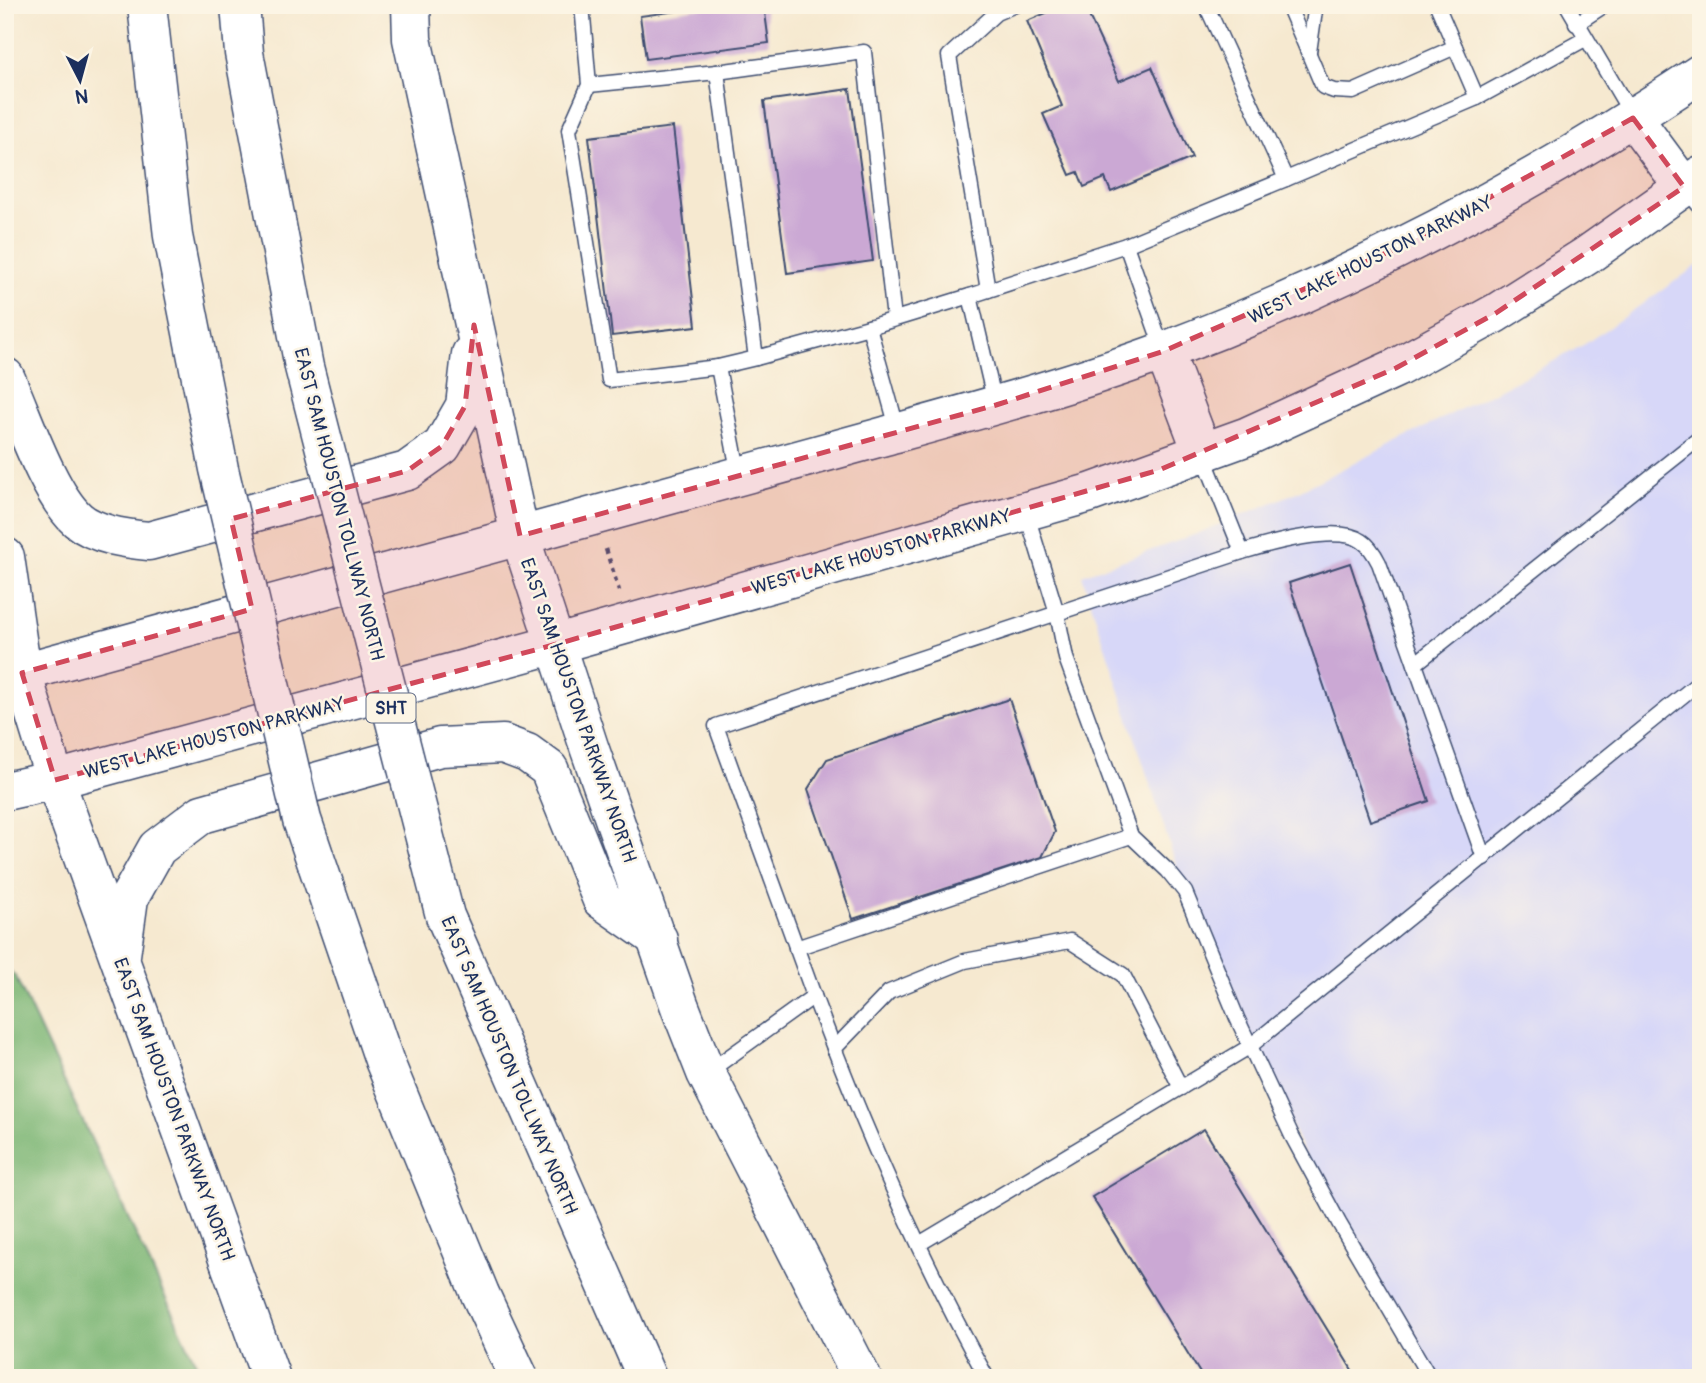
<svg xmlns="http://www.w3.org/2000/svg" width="1706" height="1383" viewBox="0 0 1706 1383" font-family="Pangolin,sans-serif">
	<rect width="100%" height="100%" fill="#fcf5e5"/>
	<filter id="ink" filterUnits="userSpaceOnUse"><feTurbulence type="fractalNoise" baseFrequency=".0143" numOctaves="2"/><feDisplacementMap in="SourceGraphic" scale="14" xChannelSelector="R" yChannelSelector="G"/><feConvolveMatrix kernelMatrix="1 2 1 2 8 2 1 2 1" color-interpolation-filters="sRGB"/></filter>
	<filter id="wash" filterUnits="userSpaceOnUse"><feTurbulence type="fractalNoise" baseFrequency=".00686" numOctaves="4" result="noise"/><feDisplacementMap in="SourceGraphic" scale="28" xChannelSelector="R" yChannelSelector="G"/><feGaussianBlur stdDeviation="1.57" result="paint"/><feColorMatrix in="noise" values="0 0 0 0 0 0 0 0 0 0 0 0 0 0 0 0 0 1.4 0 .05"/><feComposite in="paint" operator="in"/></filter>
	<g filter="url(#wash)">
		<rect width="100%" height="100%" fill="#f6e9d0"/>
		<polygon fill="#d7d7f8" points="1701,263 1701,1378 1430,1378 1323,1194 1185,892 1082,575 1194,535 1295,493 1532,373 1585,344"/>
		<polygon fill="#7cb674" stroke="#4c7269" stroke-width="2" points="5,968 15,976 203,1378 5,1378"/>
		<g id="blocks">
			<g fill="#cba8d4">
				<polygon points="721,5 764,5 769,43 646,59 640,16"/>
				<polygon points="1065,5 1084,5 1119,81 1152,67 1192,158 1111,192 1105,178 1084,187 1078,172 1070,175 1043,114 1062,106 1027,21"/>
				<polygon points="850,89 873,261 787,273 764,101"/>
				<polygon points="673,127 696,326 612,336 589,137"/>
				<polygon points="1350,563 1429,801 1370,821 1289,583"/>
				<polygon points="1009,699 1055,832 1042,857 853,919 808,789 827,759"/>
				<polygon points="1204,1129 1357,1378 1203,1378 1092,1197"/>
			</g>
		</g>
	</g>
	<g filter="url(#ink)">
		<use href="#blocks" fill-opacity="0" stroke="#3c4b6f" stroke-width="2"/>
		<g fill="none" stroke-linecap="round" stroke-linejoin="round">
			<defs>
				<g id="service">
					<polyline points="582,5 589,85 569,130 609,380 718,367 739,475"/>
					<polyline points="1288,5 1323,87 1334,91 1353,92 1455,47"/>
					<polyline points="1437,5 1477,98"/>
					<polyline points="1567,5 1633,117"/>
					<polyline points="1576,24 1605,5"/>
					<polyline points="1309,52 1315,11 1313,5"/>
					<polyline points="717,72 864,52 894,319"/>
					<polyline points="589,85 717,72 756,358 718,367"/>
					<polyline points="1286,179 1477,98 1585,39"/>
					<polyline points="1685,188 1701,208"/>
					<polyline points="1126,245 1286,179 1206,5"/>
					<polyline points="988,290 949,56 996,13 1015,5"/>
					<polyline points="970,296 1126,245 1163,350"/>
					<polyline points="869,327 970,296 995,403"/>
					<polyline points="756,358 869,327 898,431"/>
					<polyline points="1026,512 1057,613 1066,658 1131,836 1168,871 1185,892 1237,1018 1292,1136 1339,1223 1430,1378"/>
					<path d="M1242,552C1268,544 1338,524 1362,541C1370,546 1375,555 1379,563L1484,858"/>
					<polyline points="1415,664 1701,437"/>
					<polyline points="796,948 1131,836"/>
					<path d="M814,996C863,1126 919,1256 987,1378"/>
					<polyline points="834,1049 889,992 965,961 1070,941 1123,975 1181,1088"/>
					<polyline points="708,1072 814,996 716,726 1242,552 1203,455"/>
					<polyline points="919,1244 1249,1047 1701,681"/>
				</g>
				<g id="secondary">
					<polyline points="411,5 412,39 520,536 589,747 680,1007 706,1073 862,1378"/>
					<polyline points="1633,118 1684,187"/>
					<polyline points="1164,351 1203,454"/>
					<path d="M5,377C22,414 48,494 78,520C96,535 127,539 149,541L407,471L442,446L465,406L471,354"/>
					<path d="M520,536C642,503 764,470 885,436C979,410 1075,384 1167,350C1355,279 1534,184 1701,73"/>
					<polyline points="5,557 22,673 55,780 271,1378"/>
					<polyline points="557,644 1090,493 1248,436 1396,368 1496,313 1586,256 1701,175"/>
					<polyline points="121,955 129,898 157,848 202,814 440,747 503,744 527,753 549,769 602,900 658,939"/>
				</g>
				<g id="primary">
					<polyline points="5,677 520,536"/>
					<polyline points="5,791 55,780 557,644"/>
				</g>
			</defs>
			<use href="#service" stroke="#3c4b6f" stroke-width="17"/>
			<use href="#secondary" stroke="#3c4b6f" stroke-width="41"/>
			<use href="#primary" stroke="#3c4b6f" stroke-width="41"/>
			<polyline stroke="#3c4b6f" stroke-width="4.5" stroke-dasharray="5 5" stroke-linecap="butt" points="606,549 619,591"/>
			<use href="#service" stroke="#fff" stroke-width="14"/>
			<use href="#secondary" stroke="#fff" stroke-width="38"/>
			<use href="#primary" stroke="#fff" stroke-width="38"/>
			<defs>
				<g id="motorway-bridge">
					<polyline points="147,5 173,236 219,469 302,820 384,1060 480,1294 519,1378"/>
					<polyline points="240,5 244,53 304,367 445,916 647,1378"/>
				</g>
			</defs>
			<use href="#motorway-bridge" stroke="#3c4b6f" stroke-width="41" stroke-linecap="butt"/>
			<use href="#motorway-bridge" stroke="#fff" stroke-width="38"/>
		</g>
	</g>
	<path fill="#d1495b" fill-opacity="0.2" stroke="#d1495b" stroke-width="5" stroke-dasharray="14 9" stroke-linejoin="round" d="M1633,118L1684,187L1496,313L1396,368L1159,470L557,644L55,780L22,673L252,609L231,519L407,471L442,446L465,406L474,325L520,536L996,405L1164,351L1406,244Z"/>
	<g text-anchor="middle" stroke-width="5" stroke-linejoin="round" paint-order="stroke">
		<rect fill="#fcf5e5" stroke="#5e6a86" stroke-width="2" x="366.5" y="693.5" width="49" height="29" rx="5"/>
		<g font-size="18" font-weight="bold" fill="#1b2f5e">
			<text x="391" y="714">SHT</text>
		</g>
		<g font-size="19" fill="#1b2f5e" stroke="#fcf5e5">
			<text transform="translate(1370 259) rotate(-26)" y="7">WEST LAKE HOUSTON PARKWAY</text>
			<text transform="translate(340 504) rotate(76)" y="7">EAST SAM HOUSTON TOLLWAY NORTH</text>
			<text transform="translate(881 551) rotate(-16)" y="7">WEST LAKE HOUSTON PARKWAY</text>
			<text transform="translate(579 710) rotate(71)" y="7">EAST SAM HOUSTON PARKWAY NORTH</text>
			<text transform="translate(214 737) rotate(-15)" y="7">WEST LAKE HOUSTON PARKWAY</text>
			<text transform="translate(510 1065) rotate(67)" y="7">EAST SAM HOUSTON TOLLWAY NORTH</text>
			<text transform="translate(175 1109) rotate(70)" y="7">EAST SAM HOUSTON PARKWAY NORTH</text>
		</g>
	</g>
	<rect width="1706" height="1383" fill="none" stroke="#fcf5e5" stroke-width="28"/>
	<g transform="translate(80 80) rotate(174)" stroke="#fcf5e5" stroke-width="5" paint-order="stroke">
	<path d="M0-5L12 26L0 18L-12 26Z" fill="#1b2f5e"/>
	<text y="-10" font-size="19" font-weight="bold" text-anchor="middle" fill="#1b2f5e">N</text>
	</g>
</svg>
